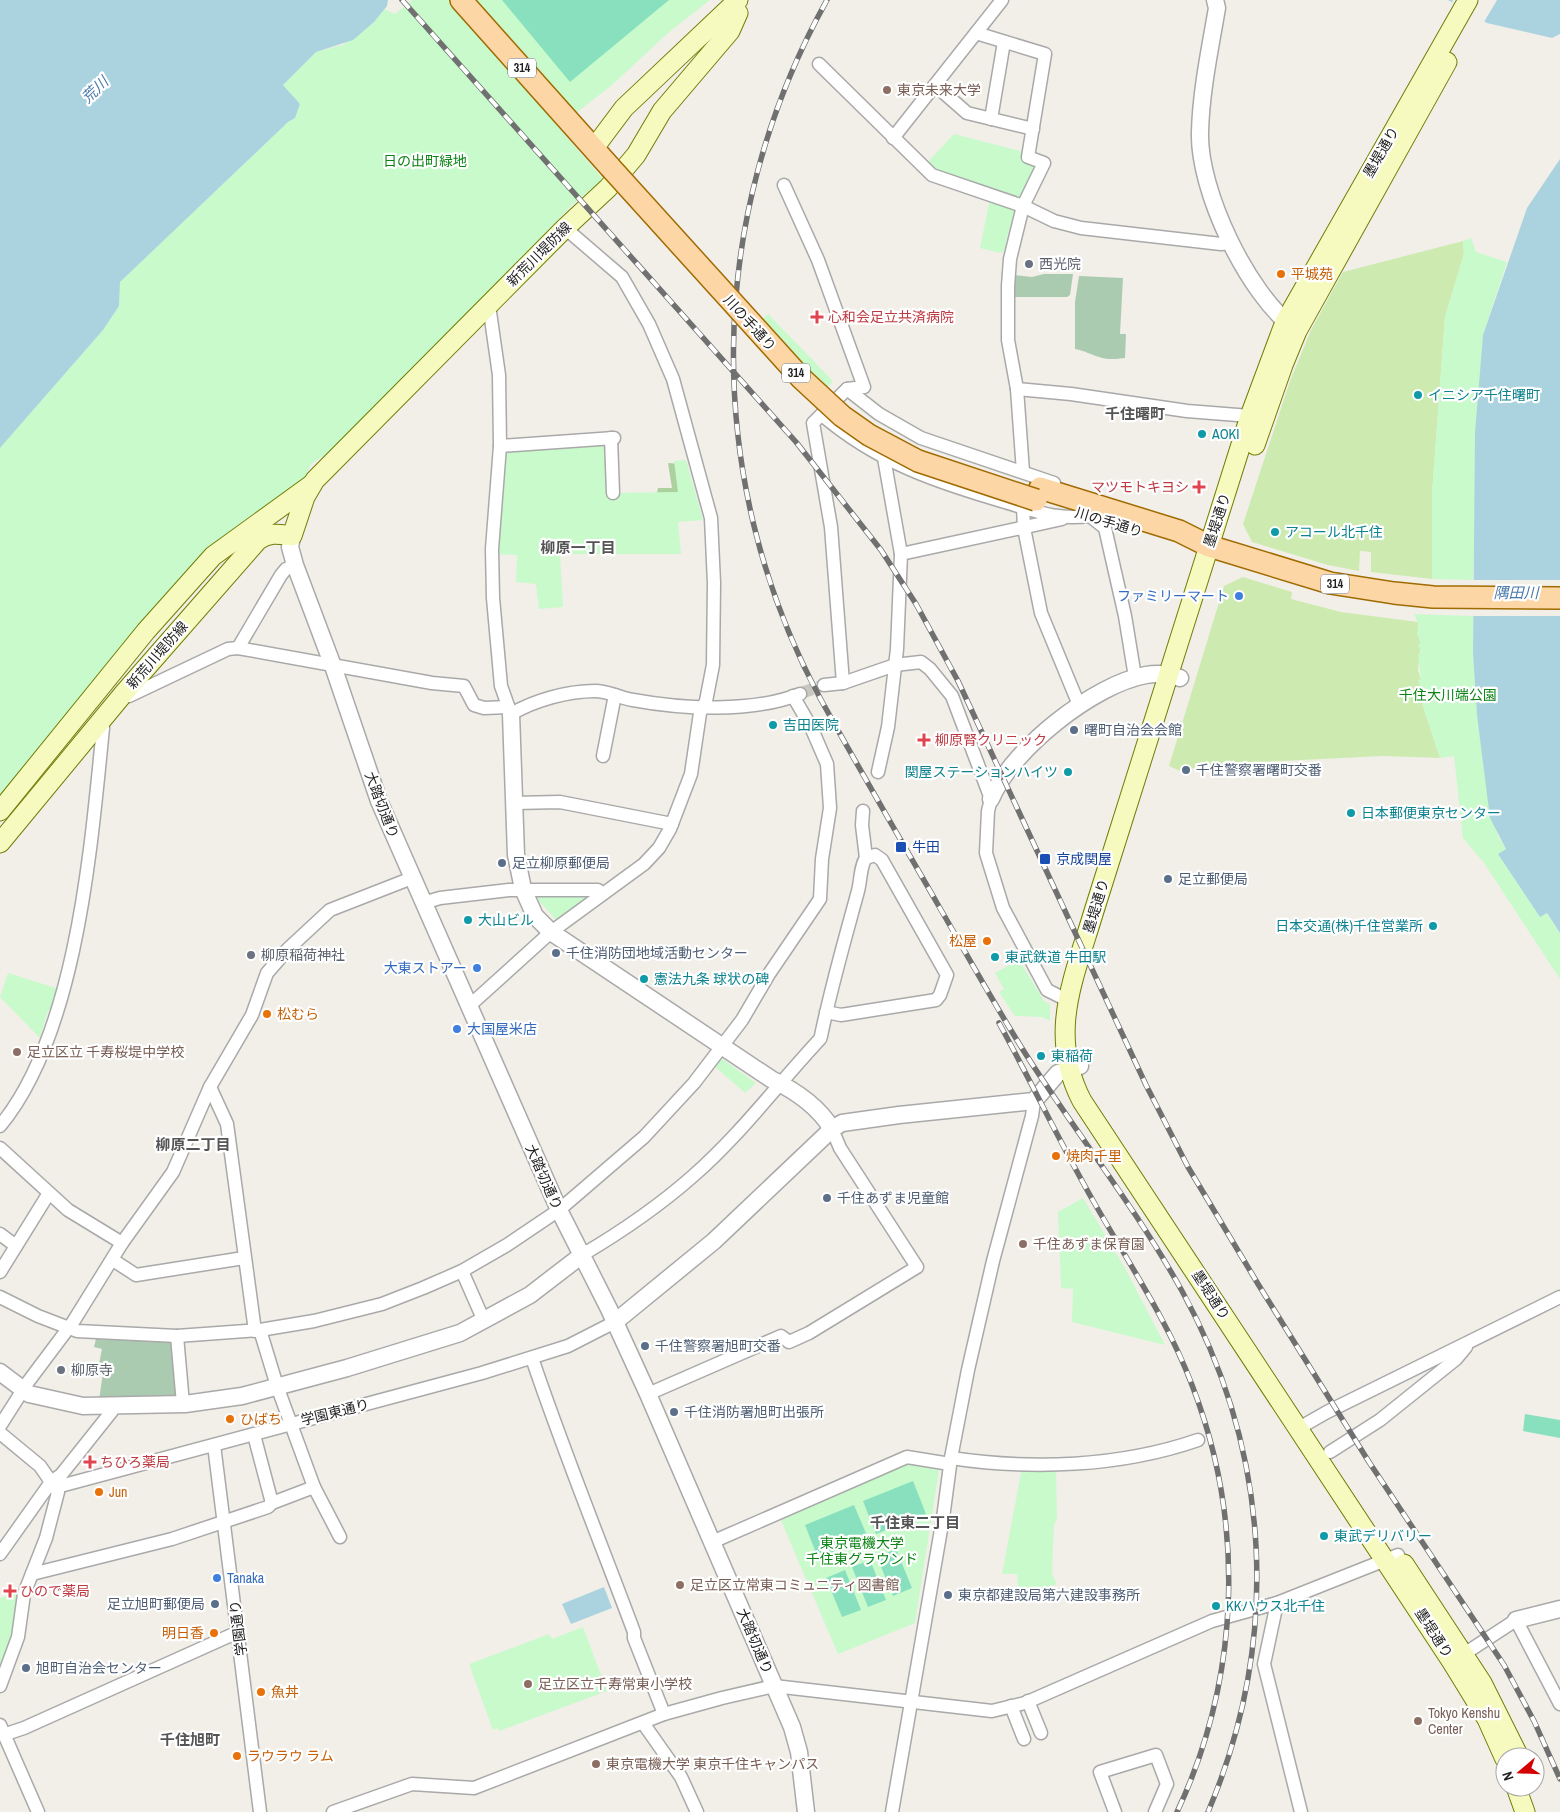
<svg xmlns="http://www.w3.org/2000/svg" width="1560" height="1812" viewBox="0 0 1560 1812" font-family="'Archivo Narrow','Noto Sans JP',sans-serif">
	<rect width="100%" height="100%" fill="#f2efe9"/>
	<g fill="#cdebb0">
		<polygon points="1463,241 1464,254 1445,317 1432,494 1432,579 1371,572 1371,552 1360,551 1359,571 1328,565 1252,542 1243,524 1290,381 1311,330 1343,272"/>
		<polygon points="1243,577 1292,592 1291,599 1341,612 1418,622 1419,632 1417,633 1421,643 1418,670 1421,679 1420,697 1440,758 1384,756 1240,763 1210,765 1180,771 1169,766 1224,586"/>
	</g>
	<polygon fill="#add19e" points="668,463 682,464 689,492 657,493 658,488 672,488"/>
	<g fill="#aacbaf">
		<polygon points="1044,274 1073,274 1070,295 1067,297 1011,297 1013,275 1032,277"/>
		<path d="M1079,276L1123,278L1120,334H1126L1125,358C1117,359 1107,360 1099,357C1090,354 1085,351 1075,349V302Z"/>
		<polygon points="96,1339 174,1342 179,1399 99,1400 104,1366 99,1364 102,1349 94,1347"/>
	</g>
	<g fill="#c8facc">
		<polygon points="412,0 710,0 668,33 612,85 558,127 603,179 573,204 339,446 311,464 301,485 234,532 213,543 0,801 0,448 103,330 119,306 120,282 288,122 295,118 300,104 283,85 316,52 343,45 374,22 384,9 395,14"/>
		<polygon points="954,134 1024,152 1037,167 1020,198 929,169 926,164"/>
		<polygon points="990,198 1016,209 1007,237 1006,248 1001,253 980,248"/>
		<polygon points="1471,238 1476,252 1507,262 1483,335 1473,580 1432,579 1432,494 1445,317 1464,254 1463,241"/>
		<polygon points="768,314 833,381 816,401 752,329"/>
		<polygon points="609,444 611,493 678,492 674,461 686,460 703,520 678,522 681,554 560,554 563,607 539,609 536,584 516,582 517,555 497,554 507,447"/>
		<polygon points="1414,614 1473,616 1473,654 1477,715 1498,836 1506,849 1499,854 1540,917 1546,913 1560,933 1560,979 1484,863 1463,838 1454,756 1440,758 1420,697 1419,690 1421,689 1418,680 1421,679 1418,655 1421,653 1418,644 1421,643 1417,633 1419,625"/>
		<polygon points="536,893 592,896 558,922 538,900"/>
		<polygon points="1019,960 1044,1001 1050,1004 1050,1021 1042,1017 1015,1016 999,992 1004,989 995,973"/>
		<polygon points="8,973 59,989 51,1010 48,1010 40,1038 0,997"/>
		<polygon points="721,1058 756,1083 745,1093 714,1066"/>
		<polygon points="1083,1198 1126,1270 1165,1345 1072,1322 1073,1289 1061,1288 1058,1212"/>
		<polygon points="907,1464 939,1470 915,1623 838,1654 780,1518"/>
		<polygon points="1056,1466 1057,1520 1054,1524 1052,1574 1057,1584 1019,1598 1017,1574 1002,1574 1022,1468"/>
		<polygon points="19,1592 11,1641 0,1668 0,1598"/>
		<polygon points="583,1627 607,1691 499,1731 498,1728 493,1730 469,1664 549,1634 552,1639"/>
	</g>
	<g fill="#88e0be">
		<polygon points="502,0 669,0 570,82"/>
		<polygon points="1525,1414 1560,1420 1560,1438 1523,1431"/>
		<polygon points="913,1481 926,1514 876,1534 863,1501"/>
		<polygon points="854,1505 868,1538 818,1558 805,1525"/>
		<polygon points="896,1549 912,1588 893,1596 877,1557"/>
		<polygon points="870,1560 886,1600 868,1607 852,1567"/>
		<polygon points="845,1570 861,1610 842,1617 826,1578"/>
	</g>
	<g fill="#aad3df">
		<polygon points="0,0 388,0 387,6 374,22 353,40 316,52 283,85 300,104 295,118 288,122 120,282 119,306 103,330 0,448"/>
		<polygon points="1448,0 1560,0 1560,34 1552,38 1487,23"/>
		<polygon points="1560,159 1560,933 1547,913 1540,917 1498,854 1506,849 1490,818 1477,715 1473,654 1475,433 1483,335 1527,208"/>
		<polygon points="604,1587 612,1608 571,1624 562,1604"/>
	</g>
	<g fill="#f2efe9">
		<polygon points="1453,0 1497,0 1484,22 1452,2"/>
		<rect x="1470" y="580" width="90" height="36"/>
	</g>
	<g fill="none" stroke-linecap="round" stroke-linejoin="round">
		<polyline stroke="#c8c6c1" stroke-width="12" stroke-dasharray="12 6" stroke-linecap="butt" points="801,693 824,685"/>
		<defs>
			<g id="minor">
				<polyline points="976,33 1045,54 1028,157 1044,163 1023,206 1010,259 1008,286 1008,340 1017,389 1023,472"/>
				<polyline points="819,64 932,175 1023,206 1054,221 1081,228 1221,244 1231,243"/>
				<polyline points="935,85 967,113 1033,129"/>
				<polyline points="991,119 1004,42"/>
				<polyline points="893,138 1002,0"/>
				<polyline points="784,185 818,260 864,387 847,389 813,423 831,527 843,683"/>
				<path d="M485,308L490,312L499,375L500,446L492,549L493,598L501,686L511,714C535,700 568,691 595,691C608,691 620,698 633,700C682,709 752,713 800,694"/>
				<polyline points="847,389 879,414 921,438 1054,483"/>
				<polyline points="1017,389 1071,394 1187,411 1250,416"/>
				<path d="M822,415C877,462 936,482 1005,502C1039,512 1055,520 1090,516L1105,528L1125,616L1135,677"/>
				<polyline points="611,438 613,493"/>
				<polyline points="500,446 614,438"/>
				<polyline points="884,458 901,554"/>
				<polyline points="1023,507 1024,528 1041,613 1079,705"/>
				<polyline points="238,648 281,575 286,569 295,565"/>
				<polyline points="824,685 843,683 895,665 921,662 930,669 952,696 991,799 988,811 986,853 1003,908 1047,990 1067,1000"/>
				<polyline points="124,693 129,696 228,649 238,648 432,683 464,686 474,705 484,708 508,707"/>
				<polyline points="603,756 615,695"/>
				<polyline points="878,772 888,727 897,649 901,554 1062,519"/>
				<polyline points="514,803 560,802 672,824"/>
				<polyline points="863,811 862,825 866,858"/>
				<polyline points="423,903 440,898 509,890 598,890 602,894"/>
				<polyline points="468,1007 551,932 644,864 659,848 670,829 691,774 700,713 706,701 713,665 714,583 711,518 673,379 649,324 622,277 565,228"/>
				<polyline points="210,1087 227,1124 255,1331"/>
				<path d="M0,1126C77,1033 91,847 103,728L98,725"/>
				<polyline points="0,1148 68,1210 122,1243"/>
				<polyline points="0,1234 16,1246"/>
				<path d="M582,1255C621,1232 659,1206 693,1176C740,1135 778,1084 820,1039L821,1036C831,987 845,939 858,891C861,880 860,866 866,858L875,855L882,860L947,975L940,995L936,1000L841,1015L826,1012"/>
				<polyline points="113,1260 136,1275 244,1258"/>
				<polyline points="462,1271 484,1321"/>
				<polyline points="0,1272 49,1193"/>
				<polyline points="0,1297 38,1316 77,1331 177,1336 260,1330 314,1321 382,1304 423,1288 462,1271 507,1245 559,1210 644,1137 694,1083 742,1020 769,974 820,899 822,859 830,808 827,764 811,727 793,696"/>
				<polyline points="260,1330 277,1386 314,1487"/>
				<polyline points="177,1336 183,1404"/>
				<path d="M532,1358C563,1450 600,1541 634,1632V1638L664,1714"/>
				<polyline points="648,1394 781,1336 789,1342 809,1333 917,1267 840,1148 832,1129"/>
				<polyline points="0,1426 28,1382 73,1322 122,1243 173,1172 210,1087 252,1015 267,973 288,949 330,910 412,878"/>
				<polyline points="1299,1428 1327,1412 1560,1297"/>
				<polyline points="0,1433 40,1466 58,1492 46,1538 24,1594 18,1637 0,1686"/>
				<polyline points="254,1435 272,1503"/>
				<polyline points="214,1445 260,1812"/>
				<polyline points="1330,1452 1380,1420 1456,1359 1466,1347"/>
				<path d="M951,1458C1031,1470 1120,1467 1198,1440"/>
				<polyline points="51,1482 64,1485 482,1373 568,1346 615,1322"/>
				<polyline points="712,1542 907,1457 950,1464"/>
				<polyline points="0,1554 51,1482 61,1475 112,1411 112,1406"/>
				<polyline points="32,1574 172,1539 268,1507 272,1503 314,1487 340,1537"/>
				<polyline points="1277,1603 1264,1664 1301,1812"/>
				<polyline points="1458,1658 1516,1620 1560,1704"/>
				<polyline points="1028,1701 1041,1733"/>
				<polyline points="1011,1706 1024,1739"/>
				<polyline points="643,1723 681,1777 697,1812"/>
				<polyline points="0,1725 38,1812"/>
				<polyline points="3,1735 24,1728 238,1632"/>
				<polyline points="333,1812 412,1784 474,1788 664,1714 722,1698 774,1686 992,1711 1025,1703 1212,1621 1277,1603 1398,1555"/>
				<polyline points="892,1812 943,1518 951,1458 968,1370 993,1261 1032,1116 1034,1101"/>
				<polyline points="1115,1812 1100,1772 1156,1755 1167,1784 1155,1812"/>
			</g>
			<g id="tertiary">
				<path d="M1215,0L1217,8C1210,49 1201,91 1200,132C1198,190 1248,295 1295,329"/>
				<polyline points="292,536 290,547 295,565 333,666 379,801 559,1210 609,1309 648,1394 792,1727 799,1752 806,1812"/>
				<path d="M511,714L516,855L523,889L535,916L551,932L771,1079C794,1090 818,1106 832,1129"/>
				<path d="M991,799C1011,750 1094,684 1146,675C1158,673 1169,674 1180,678"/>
				<polyline points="615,1322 714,1241 832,1129 842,1123 899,1115 1034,1101 1058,1073 1080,1066"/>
				<polyline points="0,1372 29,1394 83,1406 185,1404 242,1396 347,1368 460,1333 530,1295 582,1255"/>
				<polyline points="1516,1620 1560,1609"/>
			</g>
			<g id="secondary">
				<path d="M1468,0L1285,322L1250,416L1094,911C1074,978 1047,1034 1082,1101L1452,1662L1487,1719L1505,1759"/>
				<polyline points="594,148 624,108 738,0"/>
				<polyline points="1255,445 1283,365 1297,331 1447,62"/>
				<polyline points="0,811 146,631 213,556 311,485"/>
				<path d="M0,843L124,693L258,540C270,532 278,534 292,536L305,497L315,480L565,228L608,188L636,155L662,111L730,31L738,13L732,6"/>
				<polyline points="1404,1564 1482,1683 1519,1757"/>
				<polyline points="1516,1787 1525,1812"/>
			</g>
			<g id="primary">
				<polyline points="461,0 610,167"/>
				<polyline points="1040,488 1179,531 1209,546 1330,583 1394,593 1433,597 1560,598"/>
			</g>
		</defs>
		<use href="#minor" stroke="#a9a9a9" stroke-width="15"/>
		<use href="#tertiary" stroke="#a9a9a9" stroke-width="19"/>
		<use href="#secondary" stroke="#707d05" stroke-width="21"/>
		<use href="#primary" stroke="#a06b00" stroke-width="24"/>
		<use href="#minor" stroke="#fff" stroke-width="12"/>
		<use href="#tertiary" stroke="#fff" stroke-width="16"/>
		<use href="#secondary" stroke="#f7fabf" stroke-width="19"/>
		<use href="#primary" stroke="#fcd6a4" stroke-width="21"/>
		<defs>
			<g id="rail">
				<polyline points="402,0 796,442 881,550 916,604 958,681 1146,1085 1188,1167 1258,1284 1369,1462 1504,1665 1534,1721 1560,1779"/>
				<path d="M827,0C705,219 702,477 820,698C858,767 898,835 937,903C966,953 994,1004 1025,1053C1076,1133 1136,1208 1182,1291C1272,1455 1281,1640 1208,1812"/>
				<path d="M999,1023C1032,1083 1061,1145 1095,1204C1129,1264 1168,1321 1192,1385C1246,1524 1240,1678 1177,1812"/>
			</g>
		</defs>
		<use href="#rail" stroke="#707070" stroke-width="5.5"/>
		<use href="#rail" stroke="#fff" stroke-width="4" stroke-dasharray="11" stroke-linecap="butt"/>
		<defs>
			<polyline id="primary-bridge" points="610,167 801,378 842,416 869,435 918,461 1036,500"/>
		</defs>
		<use href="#primary-bridge" stroke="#a06b00" stroke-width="24" stroke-linecap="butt"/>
		<use href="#primary-bridge" stroke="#fcd6a4" stroke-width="21"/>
	</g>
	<g fill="#8d6e63" stroke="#fff" stroke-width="2">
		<circle cx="887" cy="90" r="5"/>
		<circle cx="17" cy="1052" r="5"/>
		<circle cx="1023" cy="1244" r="5"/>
		<circle cx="680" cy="1585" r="5"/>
		<circle cx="528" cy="1684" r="5"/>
		<circle cx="1418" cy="1721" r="5"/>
		<circle cx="596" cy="1764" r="5"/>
	</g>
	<g fill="#6b7280" stroke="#fff" stroke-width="2">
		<circle cx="1029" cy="264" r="5"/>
		<circle cx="251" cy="955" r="5"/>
		<circle cx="61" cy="1370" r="5"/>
	</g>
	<g fill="#e8710a" stroke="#fff" stroke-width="2">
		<circle cx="1281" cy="274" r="5"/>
		<circle cx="987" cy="941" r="5"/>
		<circle cx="267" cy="1014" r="5"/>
		<circle cx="1056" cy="1156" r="5"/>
		<circle cx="230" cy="1419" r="5"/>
		<circle cx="99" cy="1492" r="5"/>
		<circle cx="214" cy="1633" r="5"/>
		<circle cx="261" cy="1692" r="5"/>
		<circle cx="237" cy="1756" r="5"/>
	</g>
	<g fill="#e0444e" stroke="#fff" stroke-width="2">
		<path d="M814.5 309.5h5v5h5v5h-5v5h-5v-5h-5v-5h5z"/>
		<path d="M1196.5 479.5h5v5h5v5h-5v5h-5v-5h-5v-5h5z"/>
		<path d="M921.5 732.5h5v5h5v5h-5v5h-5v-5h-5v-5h5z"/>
		<path d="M87.5 1454.5h5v5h5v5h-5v5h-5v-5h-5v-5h5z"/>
		<path d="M7.5 1583.5h5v5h5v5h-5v5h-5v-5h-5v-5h5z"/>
	</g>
	<g fill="#0f9aa8" stroke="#fff" stroke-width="2">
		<circle cx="1418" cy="395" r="5"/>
		<circle cx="1202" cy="434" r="5"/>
		<circle cx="1275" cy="532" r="5"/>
		<circle cx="773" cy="725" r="5"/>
		<circle cx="1068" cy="772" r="5"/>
		<circle cx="1351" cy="813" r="5"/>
		<circle cx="468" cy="920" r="5"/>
		<circle cx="1433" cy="926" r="5"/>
		<circle cx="995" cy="957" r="5"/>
		<circle cx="644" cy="979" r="5"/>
		<circle cx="1041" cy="1056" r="5"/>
		<circle cx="1324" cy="1536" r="5"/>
		<circle cx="1216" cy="1606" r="5"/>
	</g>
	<g fill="#3f7fe0" stroke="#fff" stroke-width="2">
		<circle cx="1239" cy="596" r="5"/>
		<circle cx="477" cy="968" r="5"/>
		<circle cx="457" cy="1029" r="5"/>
		<circle cx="217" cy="1578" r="5"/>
	</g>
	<g fill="#5c6f8a" stroke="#fff" stroke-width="2">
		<circle cx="1074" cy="730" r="5"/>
		<circle cx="1186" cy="770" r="5"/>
		<circle cx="502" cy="863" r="5"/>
		<circle cx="1168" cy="879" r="5"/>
		<circle cx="556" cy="953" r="5"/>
		<circle cx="827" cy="1198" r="5"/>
		<circle cx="645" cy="1346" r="5"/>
		<circle cx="674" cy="1412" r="5"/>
		<circle cx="948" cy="1595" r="5"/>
		<circle cx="215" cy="1604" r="5"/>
		<circle cx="26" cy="1668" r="5"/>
	</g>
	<g fill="#1a4fb4" stroke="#fff" stroke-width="2">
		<rect x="895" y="841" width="12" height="12" rx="2.5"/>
		<rect x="1039" y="853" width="12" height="12" rx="2.5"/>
	</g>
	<g text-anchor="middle" stroke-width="4.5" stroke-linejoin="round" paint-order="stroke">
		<g fill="#fff" stroke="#646464" stroke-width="1">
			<rect x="508" y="58.5" width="28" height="19" rx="4"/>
			<rect x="782" y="363.5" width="28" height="19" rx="4"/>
			<rect x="1321" y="574.5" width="28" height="19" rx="4"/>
		</g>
		<g font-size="12" font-weight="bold" fill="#222">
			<text x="522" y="72">314</text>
			<text x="796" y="377">314</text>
			<text x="1335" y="588">314</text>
		</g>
		<g font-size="14" fill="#785e54" stroke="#fff" text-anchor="start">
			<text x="897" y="95">東京未来大学</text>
			<text x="27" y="1057">足立区立 千寿桜堤中学校</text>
			<text x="1033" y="1249">千住あずま保育園</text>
			<text x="690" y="1590">足立区立常東コミュニティ図書館</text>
			<text x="538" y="1689">足立区立千寿常東小学校</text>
			<text x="1428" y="1718">Tokyo Kenshu<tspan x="1428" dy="16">Center</tspan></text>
			<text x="606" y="1769">東京電機大学 東京千住キャンパス</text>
		</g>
		<g font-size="14" fill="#222" stroke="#fff">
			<text transform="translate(1381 152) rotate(-60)" y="5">墨堤通り</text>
			<text transform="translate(539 254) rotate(-45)" y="5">新荒川堤防線</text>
			<text transform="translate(750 323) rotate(48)" y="5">川の手通り</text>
			<text transform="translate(1217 520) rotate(-72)" y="5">墨堤通り</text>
			<text transform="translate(1109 522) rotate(17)" y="5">川の手通り</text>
			<text transform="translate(157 655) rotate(-49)" y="5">新荒川堤防線</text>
			<text transform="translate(382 805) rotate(69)" y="5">大踏切通り</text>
			<text transform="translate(1096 906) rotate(-73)" y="5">墨堤通り</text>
			<text transform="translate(544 1177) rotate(66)" y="5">大踏切通り</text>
			<text transform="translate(1211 1295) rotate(57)" y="5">墨堤通り</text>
			<text transform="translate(335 1412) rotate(-14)" y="5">学園東通り</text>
			<text transform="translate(238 1628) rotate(-97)" y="5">学園通り</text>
			<text transform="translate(1434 1633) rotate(57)" y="5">墨堤通り</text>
			<text transform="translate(755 1641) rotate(67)" y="5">大踏切通り</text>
		</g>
		<g font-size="14" fill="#0c8416" stroke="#fff">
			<text x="425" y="166">日の出町緑地</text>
			<text x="1448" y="700">千住大川端公園</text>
			<text x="862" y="1548">東京電機大学<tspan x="862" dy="16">千住東グラウンド</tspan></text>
		</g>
		<g font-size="14" fill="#5b616d" stroke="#fff" text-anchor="start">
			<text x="1039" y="269">西光院</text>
			<text x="261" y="960">柳原稲荷神社</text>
			<text x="71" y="1375">柳原寺</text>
		</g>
		<g font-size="14" fill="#c56008" stroke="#fff" text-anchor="start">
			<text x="1291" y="279">平城苑</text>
			<text x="977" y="946" text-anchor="end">松屋</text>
			<text x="277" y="1019">松むら</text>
			<text x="1066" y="1161">焼肉千里</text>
			<text x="240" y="1424">ひばち</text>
			<text x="109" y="1497">Jun</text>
			<text x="204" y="1638" text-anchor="end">明日香</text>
			<text x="271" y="1697">魚丼</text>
			<text x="247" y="1761">ラウラウ ラム</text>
		</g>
		<g font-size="14" fill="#be3a42" stroke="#fff" text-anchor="start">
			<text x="828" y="322">心和会足立共済病院</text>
			<text x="1189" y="492" text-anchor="end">マツモトキヨシ</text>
			<text x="935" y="745">柳原腎クリニック</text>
			<text x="100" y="1467">ちひろ薬局</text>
			<text x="20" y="1596">ひので薬局</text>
		</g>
		<g font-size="14" fill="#0d838f" stroke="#fff" text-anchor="start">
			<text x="1428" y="400">イニシア千住曙町</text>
			<text x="1212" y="439">AOKI</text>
			<text x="1285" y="537">アコール北千住</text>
			<text x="783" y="730">吉田医院</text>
			<text x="1058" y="777" text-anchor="end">関屋ステーションハイツ</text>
			<text x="1361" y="818">日本郵便東京センター</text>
			<text x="478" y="925">大山ビル</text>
			<text x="1423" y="931" text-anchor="end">日本交通(株)千住営業所</text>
			<text x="1005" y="962">東武鉄道 牛田駅</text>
			<text x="654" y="984">憲法九条 球状の碑</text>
			<text x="1051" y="1061">東稲荷</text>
			<text x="1334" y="1541">東武デリバリー</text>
			<text x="1226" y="1611">KKハウス北千住</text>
		</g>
		<g font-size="14" fill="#366cbe" stroke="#fff" text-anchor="end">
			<text x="1229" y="601">ファミリーマート</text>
			<text x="467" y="973">大東ストアー</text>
			<text x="467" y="1034" text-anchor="start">大国屋米店</text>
			<text x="227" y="1583" text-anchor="start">Tanaka</text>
		</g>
		<g font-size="14" fill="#4e5e75" stroke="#fff" text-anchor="start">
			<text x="1084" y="735">曙町自治会会館</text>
			<text x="1196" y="775">千住警察署曙町交番</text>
			<text x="512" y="868">足立柳原郵便局</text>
			<text x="1178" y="884">足立郵便局</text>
			<text x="566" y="958">千住消防団地域活動センター</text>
			<text x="837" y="1203">千住あずま児童館</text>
			<text x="655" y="1351">千住警察署旭町交番</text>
			<text x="684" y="1417">千住消防署旭町出張所</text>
			<text x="958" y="1600">東京都建設局第六建設事務所</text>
			<text x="205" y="1609" text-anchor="end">足立旭町郵便局</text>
			<text x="36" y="1673">旭町自治会センター</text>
		</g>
		<g font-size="14" fill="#164399" stroke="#fff" text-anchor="start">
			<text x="912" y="852">牛田</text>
			<text x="1056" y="864">京成関屋</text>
		</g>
		<g font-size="15" font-style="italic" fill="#4a7aab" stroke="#fff">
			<text transform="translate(95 90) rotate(-44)" y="5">荒川</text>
			<text x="1516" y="598">隅田川</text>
		</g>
		<g font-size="15" font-weight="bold" fill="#555" stroke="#fff">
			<text x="1135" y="419">千住曙町</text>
			<text x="578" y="553">柳原一丁目</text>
			<text x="193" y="1150">柳原二丁目</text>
			<text x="915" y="1528">千住東二丁目</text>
			<text x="190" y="1745">千住旭町</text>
		</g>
	</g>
	<g transform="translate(1520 1772) rotate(251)"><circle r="24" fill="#ffffff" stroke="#a7a7a7"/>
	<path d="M0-4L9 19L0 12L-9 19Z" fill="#d40000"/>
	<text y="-8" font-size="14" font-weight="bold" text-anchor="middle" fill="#222222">N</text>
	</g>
</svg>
